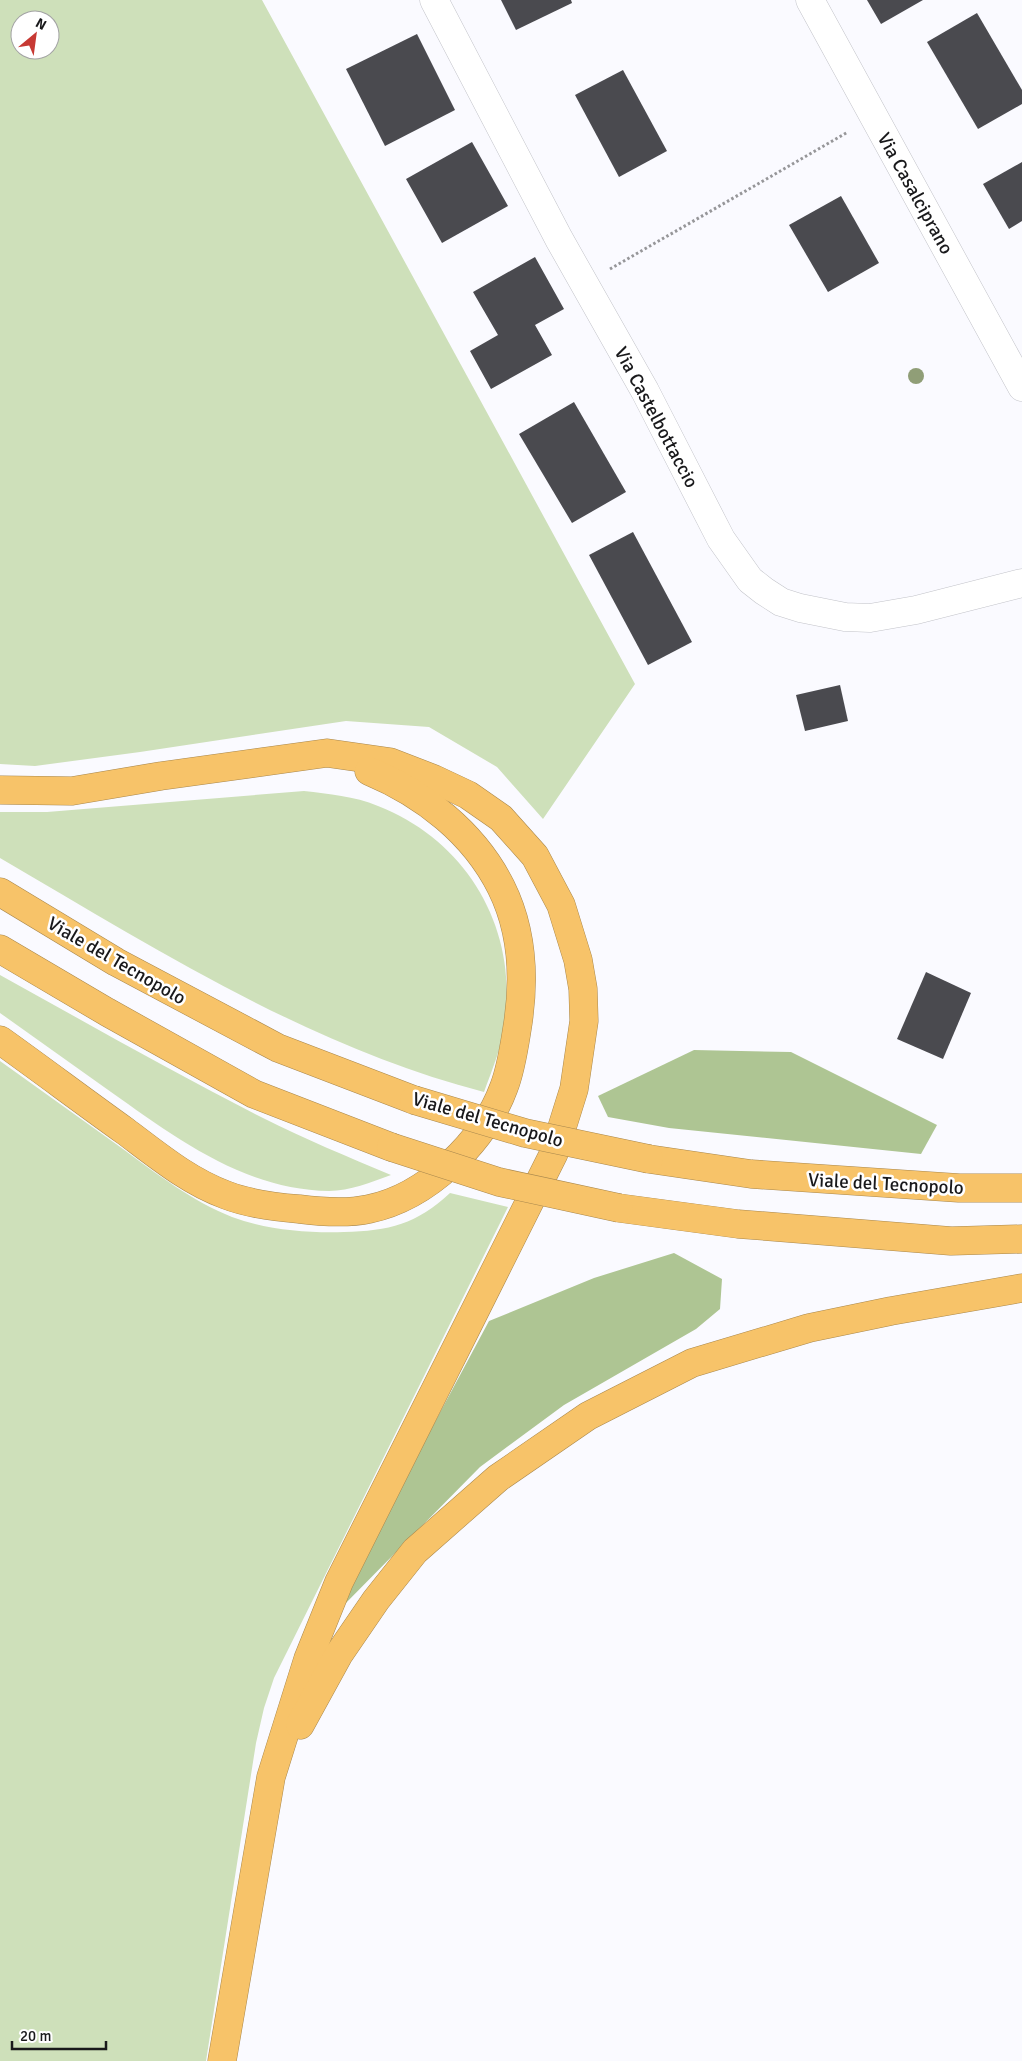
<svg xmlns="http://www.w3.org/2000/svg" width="1022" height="2061" viewBox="0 0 1022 2061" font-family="Signika,sans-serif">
	<rect width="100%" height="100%" fill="#fafaff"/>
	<g fill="#cee0ba" fill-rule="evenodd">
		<path d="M0,0H262L635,684L543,819L497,767L429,727L346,721L140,752L35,766L0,764ZM20,20H50V50H20Z"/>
		<path d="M304,791C329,794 354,796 378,806C468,841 520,931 504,1027C501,1049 492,1070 484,1092C310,1047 154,948 0,858V812H47Z"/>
		<path d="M0,975C87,1023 174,1073 263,1118C305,1139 348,1157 391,1175C371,1182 350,1191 329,1191C245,1190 176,1138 111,1092C74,1066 37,1039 0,1013Z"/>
		<path d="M0,1061C41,1090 82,1120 123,1149C157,1174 192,1201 232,1217C268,1230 306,1233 344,1232C389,1231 417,1224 450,1193L508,1207L274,1678L264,1708L256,1743L206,2061H0Z"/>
	</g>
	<g fill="#aec593">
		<polygon points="694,1050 791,1052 937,1125 921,1154 669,1128 608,1117 598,1096"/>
		<polygon points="674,1253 722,1279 720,1309 696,1329 564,1405 480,1467 340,1609 376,1532 489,1321 594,1278"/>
	</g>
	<g fill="#4a4a4f">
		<polygon points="501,0 571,0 572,3 516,30"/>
		<polygon points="867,0 923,0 881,24"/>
		<polygon points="977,13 1022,90 1022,104 978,129 927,42"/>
		<polygon points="417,34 455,110 385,146 346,69"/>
		<polygon points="623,70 667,151 619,177 575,95"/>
		<polygon points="472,142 508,206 442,243 406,179"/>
		<polygon points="1022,162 1022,221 1009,229 983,184"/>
		<polygon points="841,196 879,263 828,292 789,225"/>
		<polygon points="535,257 564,309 535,325 552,355 491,389 470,351 498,335 473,292"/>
		<polygon points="574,402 626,492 572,523 519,434"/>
		<polygon points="633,532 692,642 648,665 589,555"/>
		<polygon points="840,685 848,721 805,731 796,695"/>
		<polygon points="926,972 971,993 943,1059 897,1039"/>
	</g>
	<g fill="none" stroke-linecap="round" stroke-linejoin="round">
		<defs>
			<g id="minor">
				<polyline points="434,0 559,239 645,391 721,539 750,580 764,591 781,602 800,608 845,617 870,618 916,610 1022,583"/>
				<polyline points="810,0 1022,387"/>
			</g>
			<g id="highway">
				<polyline points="0,790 72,791 161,776 327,753 390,762 434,779 468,795 501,818 535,856 561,905 578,960 583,989 584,1021 574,1089 554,1153 339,1582 308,1659 271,1777 222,2061"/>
				<polyline points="0,892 116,962 278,1048 414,1100"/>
				<polyline points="0,949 107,1012 254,1094 391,1147"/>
				<path d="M0,1040C42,1070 83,1101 125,1131C157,1155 188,1181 226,1195C249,1204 274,1207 299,1209C322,1212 346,1214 369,1209C427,1197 484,1142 504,1087C511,1069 514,1048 517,1029C525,981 523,931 501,887C474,833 424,794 369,771"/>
				<polyline points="649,1159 751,1174 959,1188 1022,1188"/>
				<polyline points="619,1208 738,1224 951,1241 1022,1239"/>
				<polyline points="300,1725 339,1654 376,1600 415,1551 498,1478 588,1416 692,1363 809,1328 891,1311 1022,1288"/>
			</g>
		</defs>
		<use href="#minor" stroke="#c2c3c9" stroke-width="29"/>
		<use href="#highway" stroke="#a9884e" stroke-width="29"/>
		<polyline stroke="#969699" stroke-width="3" stroke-dasharray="2.5 2.5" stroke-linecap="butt" points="610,269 848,132"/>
		<use href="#minor" stroke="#fff" stroke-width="28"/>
		<use href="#highway" stroke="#f7c369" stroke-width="28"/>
		<defs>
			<g id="highway-bridge">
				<polyline points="414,1100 525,1133 649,1159"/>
				<polyline points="391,1147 499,1182 619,1208"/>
			</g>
		</defs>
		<use href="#highway-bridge" stroke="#a9884e" stroke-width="29" stroke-linecap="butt"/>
		<use href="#highway-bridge" stroke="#f7c369" stroke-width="28"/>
	</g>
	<circle fill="#909e77" cx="916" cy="376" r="8"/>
	<g text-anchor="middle" stroke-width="5" stroke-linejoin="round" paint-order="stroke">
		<g font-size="19" fill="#19191b" stroke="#fff">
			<text transform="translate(916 193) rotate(61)" y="7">Via Casalciprano</text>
			<text transform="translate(657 417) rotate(62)" y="7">Via Castelbottaccio</text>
			<text transform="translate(117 960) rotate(30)" y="7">Viale del Tecnopolo</text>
			<text transform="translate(488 1119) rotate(16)" y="7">Viale del Tecnopolo</text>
			<text transform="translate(886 1183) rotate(3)" y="7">Viale del Tecnopolo</text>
		</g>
	</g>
	<g transform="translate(35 35) rotate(29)"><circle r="24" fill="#ffffff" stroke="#a3a3a4"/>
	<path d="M0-4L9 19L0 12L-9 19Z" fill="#c73933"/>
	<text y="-8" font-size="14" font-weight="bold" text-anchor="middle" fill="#19191b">N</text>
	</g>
	<path d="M12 2041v8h94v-8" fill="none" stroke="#19191b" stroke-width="2.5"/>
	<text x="20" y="2041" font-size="15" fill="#19191b" stroke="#ffffff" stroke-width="4" paint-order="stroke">20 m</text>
</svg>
